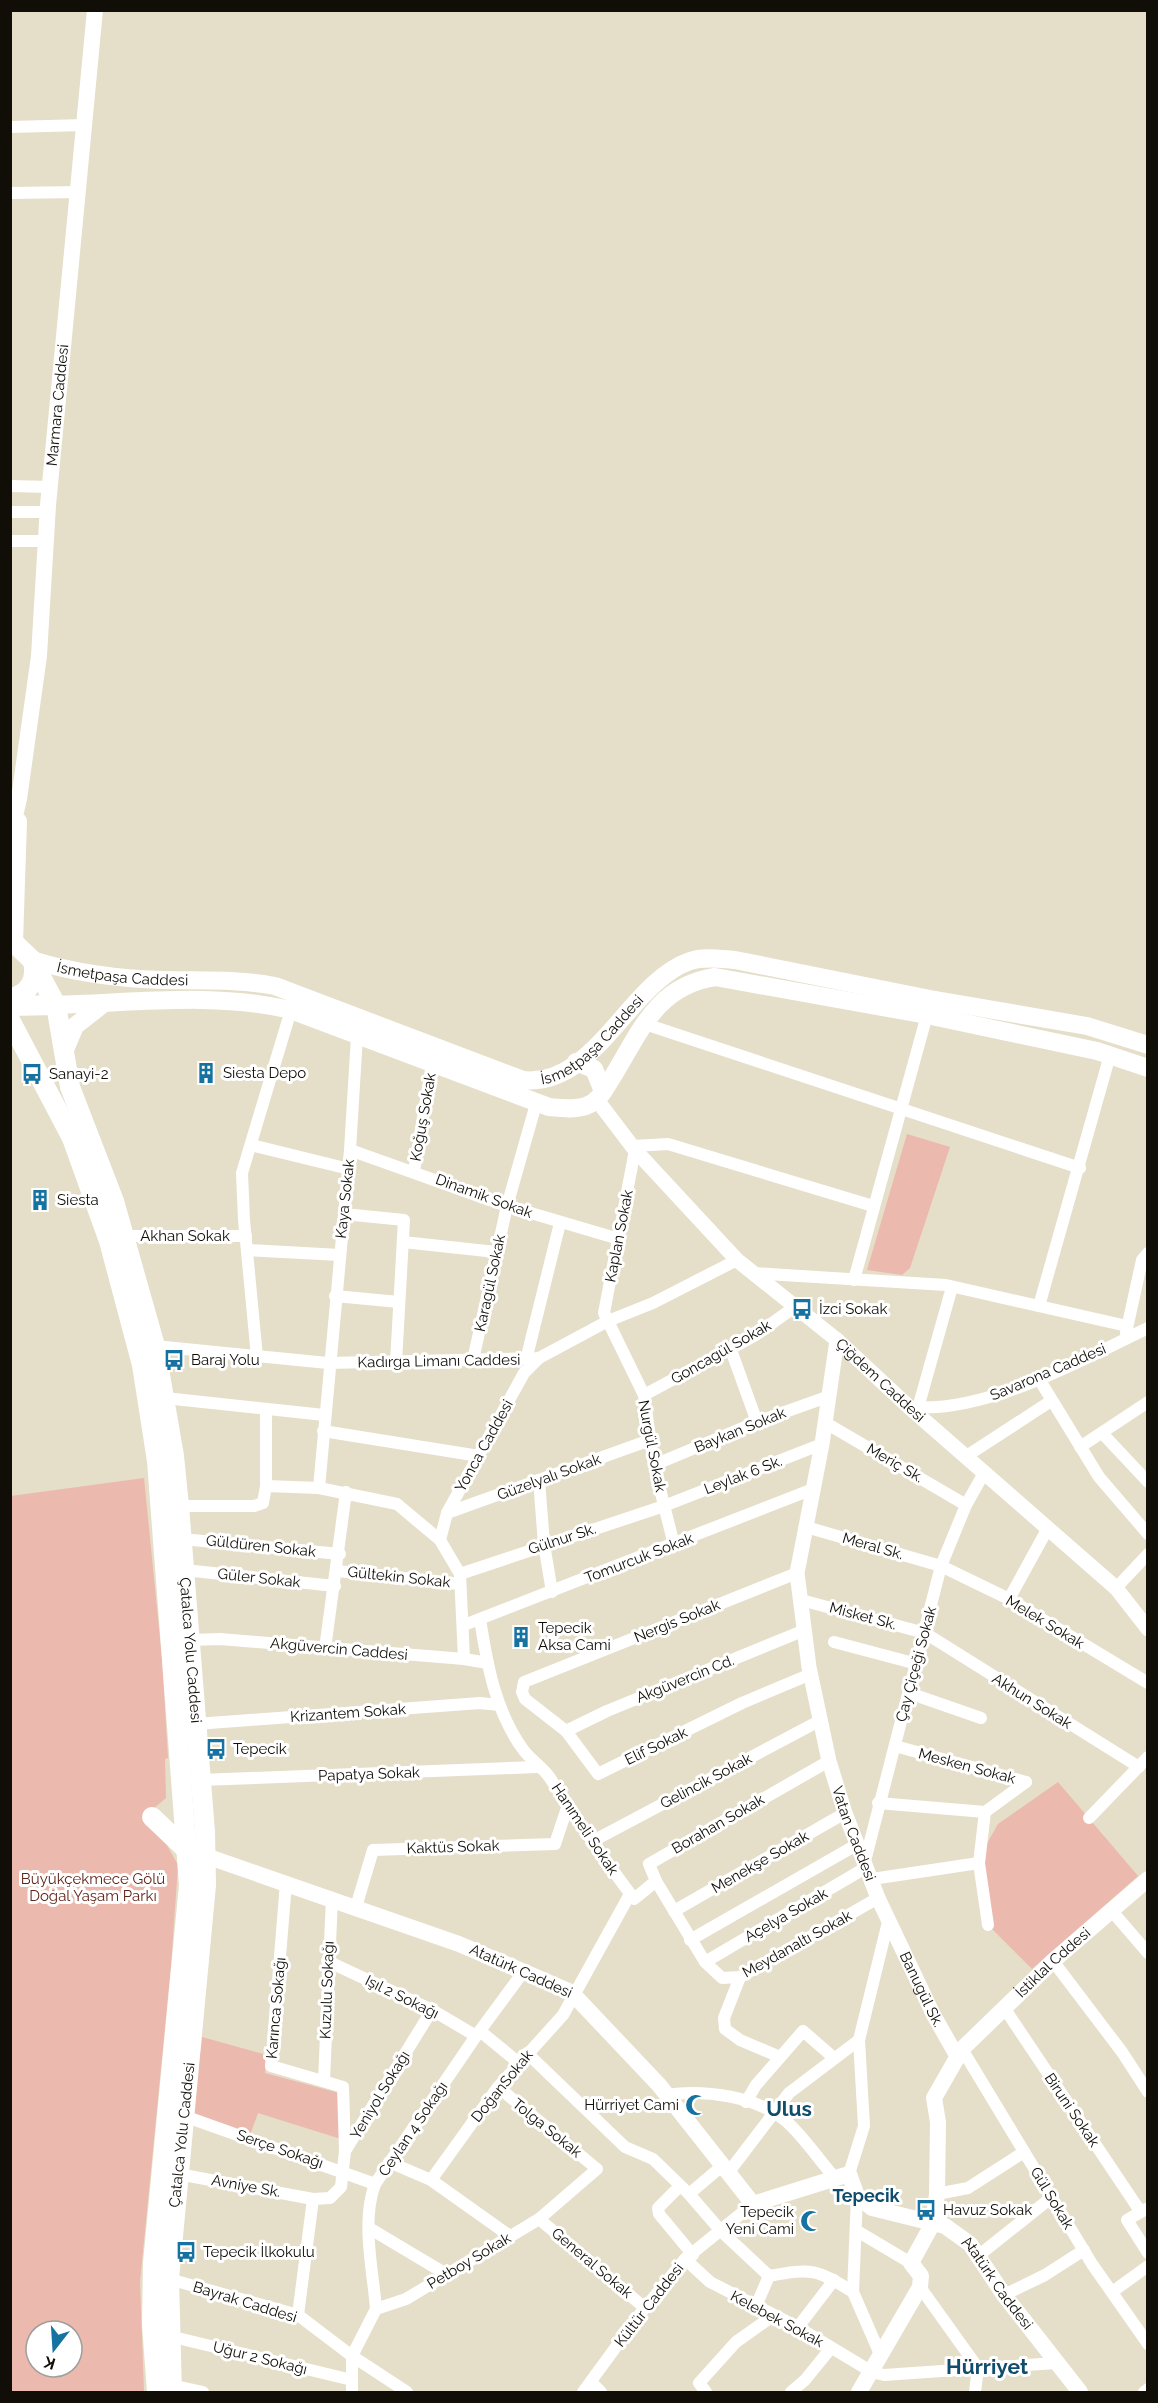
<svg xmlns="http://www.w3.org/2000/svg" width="1158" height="2403" viewBox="0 0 1158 2403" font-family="Raleway,sans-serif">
	<rect width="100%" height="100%" fill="#e5dec9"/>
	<g fill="#ebb9ad" fill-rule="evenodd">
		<polygon points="907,1134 950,1147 910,1268 902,1275 867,1270"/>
		<path d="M144,1478L162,1658L168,1758L165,1759L166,1798L153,1809L164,1840L178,1865L171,1966L140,2282L144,2392H11V1496ZM36,2331H72V2367H36Z"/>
		<polygon points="1058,1782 1138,1876 1032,1969 988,1925 983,1891 985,1847 998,1824"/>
		<polygon points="202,2037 267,2055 265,2073 339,2093 341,2139 258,2113 250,2135 193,2114"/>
	</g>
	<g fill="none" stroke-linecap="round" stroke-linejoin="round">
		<g stroke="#fff" stroke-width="12">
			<polyline points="10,127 85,125"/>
			<polyline points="10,193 78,192"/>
			<polyline points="10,486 50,487"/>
			<polyline points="10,512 47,512"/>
			<polyline points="10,541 46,541"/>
			<polyline points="645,1024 1080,1168"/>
			<polyline points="251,1145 349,1169"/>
			<polyline points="633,1146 668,1144 873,1206"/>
			<polyline points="350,1150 507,1206 619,1239"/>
			<polyline points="635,1150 604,1313 644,1395 654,1465 674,1545"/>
			<polyline points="414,1171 432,1064"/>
			<polyline points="344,1214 404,1220 396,1362"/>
			<polyline points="125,1236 246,1236"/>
			<polyline points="403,1242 496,1252"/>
			<polyline points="247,1250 340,1255"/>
			<polyline points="752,1273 946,1285 1127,1326"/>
			<polyline points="854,1280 927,1015"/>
			<polyline points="335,1296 399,1302"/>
			<polyline points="1039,1306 1110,1055"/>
			<polyline points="1126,1333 1142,1260 1148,1253"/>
			<polyline points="155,1346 328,1363 539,1358 608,1321 653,1303 737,1260"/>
			<polyline points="731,1350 757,1422"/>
			<polyline points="257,1357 244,1220 242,1173 291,1010"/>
			<polyline points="473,1360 507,1206 536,1104"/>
			<polyline points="526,1360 560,1223"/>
			<polyline points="1039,1379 1099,1477 1148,1534"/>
			<polyline points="644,1395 754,1336 796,1306"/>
			<polyline points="165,1398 324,1415"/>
			<path d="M909,1407C986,1414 1079,1361 1148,1328"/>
			<polyline points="918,1408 952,1287"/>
			<polyline points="824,1422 966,1505"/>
			<polyline points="323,1431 479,1456"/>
			<polyline points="1102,1433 1148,1482"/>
			<polyline points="1080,1447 1148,1402"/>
			<polyline points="965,1457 1051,1401"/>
			<polyline points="654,1465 757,1422 827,1397"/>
			<polyline points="539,1480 544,1544 552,1592"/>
			<polyline points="266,1486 266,1409"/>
			<polyline points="319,1488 350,1150 357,1036"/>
			<polyline points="179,1506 254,1506 263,1503 266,1486 319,1488 397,1504 440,1540 460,1574 464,1659"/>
			<polyline points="447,1513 650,1440"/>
			<polyline points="806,1527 941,1566 1009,1599 1148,1683"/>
			<polyline points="182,1539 340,1554"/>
			<polyline points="440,1540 447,1513 524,1373 539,1358"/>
			<polyline points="184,1570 335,1586"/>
			<polyline points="337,1571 460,1584"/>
			<polyline points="797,1573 524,1682 522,1692 525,1699 566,1731 598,1774 742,1703 811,1674"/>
			<polyline points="460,1574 664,1506 822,1444"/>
			<polyline points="1116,1588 1148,1554"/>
			<polyline points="1009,1599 1048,1528"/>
			<polyline points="801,1600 925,1633 1139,1767"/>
			<path d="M480,1619C487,1664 495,1710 522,1748C530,1760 543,1767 550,1778C577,1820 604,1859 634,1899L656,1881L649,1864L829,1761"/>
			<polyline points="464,1625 813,1489"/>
			<polyline points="190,1640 220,1639 464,1659 488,1663"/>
			<polyline points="834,1642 917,1664"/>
			<polyline points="325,1649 346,1492"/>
			<polyline points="909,1693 981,1718"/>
			<polyline points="196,1724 480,1703 499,1705"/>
			<polyline points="566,1731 607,1711 805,1630"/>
			<polyline points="895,1746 1026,1782"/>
			<polyline points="201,1780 537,1767"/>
			<polyline points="878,1803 985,1812"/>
			<polyline points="985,1812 979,1863 988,1925"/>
			<polyline points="985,1812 1026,1782"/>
			<polyline points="1089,1818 1148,1757"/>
			<polyline points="591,1842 821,1720"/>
			<polyline points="865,1861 941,1566 966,1505 984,1473"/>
			<polyline points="872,1879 979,1863"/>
			<polyline points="656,1881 705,1962 722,1978 740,1977 878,1898"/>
			<polyline points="286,1883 271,2066 343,2087 345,2150"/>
			<polyline points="356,1907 373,1850 555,1844 567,1808"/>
			<polyline points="1111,1910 1148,1953"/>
			<polyline points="674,1911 845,1813"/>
			<polyline points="690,1940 858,1844"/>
			<polyline points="327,1961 432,2010 476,2036"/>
			<polyline points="1053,1961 1122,2052 1148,2092"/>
			<polyline points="705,1962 867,1867"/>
			<polyline points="740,1977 724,2018 725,2029 740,2040 780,2057"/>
			<polyline points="1005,2009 1140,2211"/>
			<polyline points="480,2031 519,2063"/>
			<polyline points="962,2049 1092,2264 1148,2344"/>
			<polyline points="527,2053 625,2147 653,2159 689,2194 721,2231 769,2276"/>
			<polyline points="324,2081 332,1898"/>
			<path d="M666,2095C704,2089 756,2096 786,2121C804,2137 819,2160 835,2178"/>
			<polyline points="746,2102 756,2085 803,2031 834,2058"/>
			<polyline points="184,2116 375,2184"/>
			<polyline points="389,2162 431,2180 510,2236"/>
			<polyline points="728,2173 789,2093 859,2040"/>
			<polyline points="178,2174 313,2199 330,2198 341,2187 345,2151 432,2010"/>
			<polyline points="849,2174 864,2126 859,2040 889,1918"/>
			<polyline points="431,2180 498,2087 563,2015 630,1894"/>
			<polyline points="680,2186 658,2208 659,2214 693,2255"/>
			<polyline points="689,2194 722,2166"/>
			<polyline points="937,2194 968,2188 1024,2152"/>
			<polyline points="857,2196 853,2292 880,2354"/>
			<polyline points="1146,2209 1127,2220 1148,2253"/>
			<polyline points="539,2219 645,2308"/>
			<polyline points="369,2228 446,2274"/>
			<polyline points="857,2231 911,2263"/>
			<polyline points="978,2256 1052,2197"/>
			<polyline points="685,2259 710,2282 794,2325 872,2372 884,2375 1056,2363"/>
			<polyline points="169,2279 298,2315 352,2356 407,2392"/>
			<polyline points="920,2287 978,2368 975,2392"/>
			<polyline points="1112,2292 1148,2266"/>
			<polyline points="1004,2295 1045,2275 1084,2250"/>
			<path d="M756,2306L769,2276C812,2268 816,2269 853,2292"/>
			<path d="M376,2309C373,2270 361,2222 375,2184L476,2036L524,1971"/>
			<polyline points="298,2315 313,2199"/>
			<polyline points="798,2327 834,2280"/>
			<polyline points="169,2336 352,2380"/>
			<polyline points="591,2382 601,2392"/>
			<polyline points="171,2385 203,2392"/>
			<polyline points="352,2392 352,2356 376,2309 406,2299 539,2219 597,2169 498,2087"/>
			<polyline points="583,2392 640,2314 685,2259 753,2204"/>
			<polyline points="706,2392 699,2383 736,2342 774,2315"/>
			<polyline points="791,2392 805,2380 831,2348"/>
			<polyline points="1144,2392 1148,2389"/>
		</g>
		<g stroke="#fff" stroke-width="15">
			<path id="s1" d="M597,1100L635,1150L737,1260L837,1340L909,1407L1116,1588L1148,1629"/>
			<path id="s2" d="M837,1340L822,1444L797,1573L809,1667L829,1761L845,1813L878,1898L933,2014L958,2058"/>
		</g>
		<g stroke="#fff" stroke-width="16">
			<path id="s3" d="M10,837L19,799L39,656L48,505L95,10"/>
			<polyline points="15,942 19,821"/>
			<path id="s4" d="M206,1856L459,1944L571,1992L659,2085L753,2204L849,2174L857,2196L872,2208L945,2226L970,2244L1004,2295L1080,2392"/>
			<path id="s5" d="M859,2392L920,2287L921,2276L911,2263L933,2223L937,2194L938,2122L934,2098L962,2049L1053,1961L1148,1879"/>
		</g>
		<g stroke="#fff" stroke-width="18">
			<path id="s6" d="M32,960C75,973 120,979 164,980C202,981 238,979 275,986L523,1080C595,1088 629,982 690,961C704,956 721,959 735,960L930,999L1087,1026L1148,1045"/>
			<path d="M56,1005C134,1003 214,992 291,1010L549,1107C560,1108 574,1110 586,1106C600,1101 605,1088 613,1076C641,1030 657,986 715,977L927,1015L1097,1051L1148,1068"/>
			<polyline points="64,1052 75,1026 103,1004"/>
			<polyline points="576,1062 594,1069 603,1091"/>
		</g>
		<g stroke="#fff" stroke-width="20">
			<path id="s7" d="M10,939L32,960L56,1005L70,1087L114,1201L155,1346L174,1456L179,1506L205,1832L206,1885L169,2279L172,2392"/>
			<path d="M10,999C30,993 37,980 33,961"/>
			<polyline points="10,1006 56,1005"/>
			<polyline points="10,1020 72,1138 109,1241 142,1365 157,1461 189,1885 153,2263 152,2325 157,2392"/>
			<polyline points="152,1817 191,1854"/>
		</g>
	</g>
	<defs>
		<symbol id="building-bare" viewBox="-9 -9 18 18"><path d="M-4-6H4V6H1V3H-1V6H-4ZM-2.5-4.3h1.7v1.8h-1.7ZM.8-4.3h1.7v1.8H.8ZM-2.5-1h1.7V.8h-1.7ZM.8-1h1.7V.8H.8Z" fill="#1672a0" stroke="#fff" stroke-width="2.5" paint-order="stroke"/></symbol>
		<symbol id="bus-bare" viewBox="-9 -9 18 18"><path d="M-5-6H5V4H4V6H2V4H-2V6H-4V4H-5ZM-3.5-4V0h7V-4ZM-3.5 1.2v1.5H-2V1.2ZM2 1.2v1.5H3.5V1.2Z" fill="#1672a0" stroke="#fff" stroke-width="2.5" paint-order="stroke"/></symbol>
		<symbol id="mosque-bare" viewBox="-9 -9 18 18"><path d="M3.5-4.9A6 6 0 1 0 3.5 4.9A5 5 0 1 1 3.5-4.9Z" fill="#1672a0" stroke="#fff" stroke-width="2.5" paint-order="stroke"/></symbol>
	</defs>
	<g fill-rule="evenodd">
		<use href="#building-bare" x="191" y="1058" width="30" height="30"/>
		<use href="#bus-bare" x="17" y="1059" width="30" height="30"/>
		<use href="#building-bare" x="25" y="1185" width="30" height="30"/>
		<use href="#bus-bare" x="787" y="1294" width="30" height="30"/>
		<use href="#bus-bare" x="159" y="1345" width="30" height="30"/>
		<use href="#building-bare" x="506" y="1622" width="30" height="30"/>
		<use href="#bus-bare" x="201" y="1734" width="30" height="30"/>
		<use href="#mosque-bare" x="681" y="2090" width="30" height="30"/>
		<use href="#bus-bare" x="911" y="2195" width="30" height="30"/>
		<use href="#mosque-bare" x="796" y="2206" width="30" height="30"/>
		<use href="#bus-bare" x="171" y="2237" width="30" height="30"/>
	</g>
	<g text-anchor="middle" stroke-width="6" stroke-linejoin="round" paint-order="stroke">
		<g font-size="15" fill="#100e07" stroke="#fff">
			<text dy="5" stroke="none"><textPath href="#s3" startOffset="435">Marmara Caddesi</textPath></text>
			<text dy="5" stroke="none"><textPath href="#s6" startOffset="92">İsmetpaşa Caddesi</textPath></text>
			<text dy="5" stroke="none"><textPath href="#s6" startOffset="594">İsmetpaşa Caddesi</textPath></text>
			<text transform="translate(423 1117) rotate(-80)" y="5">Koğuş Sokak</text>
			<text transform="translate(484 1196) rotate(20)" y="5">Dinamik Sokak</text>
			<text transform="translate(345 1199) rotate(-84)" y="5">Kaya Sokak</text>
			<text x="185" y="1241">Akhan Sokak</text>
			<text transform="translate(619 1236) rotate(-79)" y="5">Kaplan Sokak</text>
			<text transform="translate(490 1283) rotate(-78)" y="5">Karagül Sokak</text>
			<text transform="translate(721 1352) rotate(-30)" y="5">Goncagül Sokak</text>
			<text transform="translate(439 1361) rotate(-1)" y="5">Kadırga Limanı Caddesi</text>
			<text transform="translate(1048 1372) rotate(-23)" y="5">Savarona Caddesi</text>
			<text dy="5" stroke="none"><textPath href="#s1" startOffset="400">Çiğdem Caddesi</textPath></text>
			<text transform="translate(740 1430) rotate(-22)" y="5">Baykan Sokak</text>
			<text transform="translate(484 1446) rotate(-61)" y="5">Yonca Caddesi</text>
			<text transform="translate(652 1446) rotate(79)" y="5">Nurgül Sokak</text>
			<text transform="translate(895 1463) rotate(30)" y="5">Meriç Sk.</text>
			<text transform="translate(743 1475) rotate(-21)" y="5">Leylak 6 Sk.</text>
			<text transform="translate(549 1477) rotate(-20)" y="5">Güzelyalı Sokak</text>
			<text transform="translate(562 1539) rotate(-18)" y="5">Gülnur Sk.</text>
			<text transform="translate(261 1546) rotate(6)" y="5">Güldüren Sokak</text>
			<text transform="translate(873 1546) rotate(16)" y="5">Meral Sk.</text>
			<text transform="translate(639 1558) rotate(-21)" y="5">Tomurcuk Sokak</text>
			<text transform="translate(399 1577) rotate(6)" y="5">Gültekin Sokak</text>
			<text transform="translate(259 1578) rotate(6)" y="5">Güler Sokak</text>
			<text transform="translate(863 1616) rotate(15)" y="5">Misket Sk.</text>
			<text transform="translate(677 1621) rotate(-22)" y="5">Nergis Sokak</text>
			<text transform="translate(1045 1622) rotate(31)" y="5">Melek Sokak</text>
			<text transform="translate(339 1649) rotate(5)" y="5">Akgüvercin Caddesi</text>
			<text dy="5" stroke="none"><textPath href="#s7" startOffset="744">Çatalca Yolu Caddesi</textPath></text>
			<text transform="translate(916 1664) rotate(-75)" y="5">Çay Çiçeği Sokak</text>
			<text transform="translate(685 1679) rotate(-22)" y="5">Akgüvercin Cd.</text>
			<text transform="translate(1032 1701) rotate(32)" y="5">Akhun Sokak</text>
			<text transform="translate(348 1713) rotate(-4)" y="5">Krizantem Sokak</text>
			<text transform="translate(656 1746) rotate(-26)" y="5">Elif Sokak</text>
			<text transform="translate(967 1766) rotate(15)" y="5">Mesken Sokak</text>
			<text transform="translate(369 1774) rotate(-2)" y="5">Papatya Sokak</text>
			<text transform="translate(706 1781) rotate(-28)" y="5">Gelincik Sokak</text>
			<text transform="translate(718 1824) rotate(-30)" y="5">Borahan Sokak</text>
			<text transform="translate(585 1829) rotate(56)" y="5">Hanımeli Sokak</text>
			<text dy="5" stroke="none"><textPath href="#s2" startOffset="504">Vatan Caddesi</textPath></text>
			<text transform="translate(453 1847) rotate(-2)" y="5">Kaktüs Sokak</text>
			<text transform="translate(760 1862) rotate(-30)" y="5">Menekşe Sokak</text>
			<text transform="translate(786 1915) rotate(-30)" y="5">Açelya Sokak</text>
			<text transform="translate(797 1944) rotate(-29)" y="5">Meydanaltı Sokak</text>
			<text dy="5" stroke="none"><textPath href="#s5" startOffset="502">İstiklal Cddesi</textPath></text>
			<text transform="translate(521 1971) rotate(24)" y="5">Atatürk Caddesi</text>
			<text dy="5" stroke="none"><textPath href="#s2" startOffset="674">Banugül Sk.</textPath></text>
			<text transform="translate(327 1990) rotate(-88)" y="5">Kuzulu Sokağı</text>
			<text transform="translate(402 1997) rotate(26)" y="5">Işıl 2 Sokağı</text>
			<text transform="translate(276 2008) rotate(-85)" y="5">Karınca Sokağı</text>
			<text transform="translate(502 2086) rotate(-51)" y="5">DoğanSokak</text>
			<text transform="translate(380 2095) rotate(-59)" y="5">Yeniyol Sokağı</text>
			<text transform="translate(1072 2110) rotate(56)" y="5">Biruni Sokak</text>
			<text transform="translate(547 2128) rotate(39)" y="5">Tolga Sokak</text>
			<text transform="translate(413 2129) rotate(-56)" y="5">Ceylan 4 Sokağı</text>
			<text transform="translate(182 2135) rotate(-84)" y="5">Çatalca Yolu Caddesi</text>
			<text transform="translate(280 2149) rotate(19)" y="5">Serçe Sokağı</text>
			<text transform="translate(246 2186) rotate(10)" y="5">Avniye Sk.</text>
			<text transform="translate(1052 2198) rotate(59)" y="5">Gül Sokak</text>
			<text transform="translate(469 2261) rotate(-31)" y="5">Petboy Sokak</text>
			<text transform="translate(592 2263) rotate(40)" y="5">General Sokak</text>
			<text dy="5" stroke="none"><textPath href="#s4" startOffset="966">Atatürk Caddesi</textPath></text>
			<text transform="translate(245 2302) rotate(17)" y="5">Bayrak Caddesi</text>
			<text transform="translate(649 2305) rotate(-52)" y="5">Kültür Caddesi</text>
			<text transform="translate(777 2319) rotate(28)" y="5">Kelebek Sokak</text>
			<text transform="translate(260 2358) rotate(14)" y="5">Uğur 2 Sokağı</text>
		</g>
		<g font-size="15" fill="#100e07" stroke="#fff" text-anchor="start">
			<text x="223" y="1078">Siesta Depo</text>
			<text x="49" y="1079">Sanayi-2</text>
			<text x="57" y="1205">Siesta</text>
			<text x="819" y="1314">İzci Sokak</text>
			<text x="191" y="1365">Baraj Yolu</text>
			<text x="538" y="1633">Tepecik<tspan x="538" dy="17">Aksa Cami</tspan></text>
			<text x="233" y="1754">Tepecik</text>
			<text x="679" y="2110" text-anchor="end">Hürriyet Cami</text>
			<text x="943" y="2215">Havuz Sokak</text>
			<text x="794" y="2217" text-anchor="end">Tepecik<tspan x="794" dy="17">Yeni Cami</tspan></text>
			<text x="203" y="2257">Tepecik İlkokulu</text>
		</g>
		<g font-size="15" fill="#612418" stroke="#fff">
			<text x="93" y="1884">Büyükçekmece Gölü<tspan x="93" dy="17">Doğal Yaşam Parkı</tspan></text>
		</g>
		<g font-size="18" font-weight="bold" fill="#104d6d" stroke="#fff">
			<text x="866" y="2202">Tepecik</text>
		</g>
		<g font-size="21" font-weight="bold" fill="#104d6d" stroke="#fff">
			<text x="789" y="2116">Ulus</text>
			<text x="987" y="2374">Hürriyet</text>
		</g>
	</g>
	<rect width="1158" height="2403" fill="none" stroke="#100e07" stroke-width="24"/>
	<g transform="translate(54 2349) rotate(197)"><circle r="28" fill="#ffffff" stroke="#9f9f9c" stroke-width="1.5"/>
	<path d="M0-4.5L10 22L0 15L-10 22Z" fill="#1672a0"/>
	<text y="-9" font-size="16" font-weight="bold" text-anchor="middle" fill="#100e07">K</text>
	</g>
</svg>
